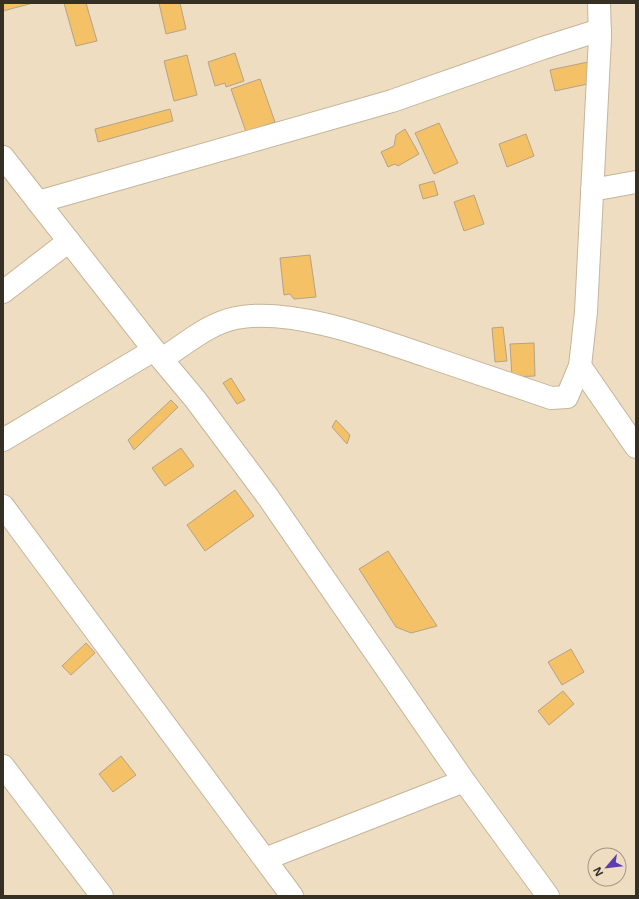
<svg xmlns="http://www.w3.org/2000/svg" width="639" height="899" viewBox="0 0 639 899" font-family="'Open Sans',sans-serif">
	<rect width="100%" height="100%" fill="#eeddc1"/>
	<g fill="#f4c166" stroke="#b3a388">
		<polygon points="3,3 33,3 3,11"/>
		<polygon points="64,3 86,3 97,41 76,46"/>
		<polygon points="159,3 180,3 186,29 166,34"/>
		<polygon points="235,53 244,81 226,87 225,83 215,86 208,62"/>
		<polygon points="187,55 197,95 174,101 164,61"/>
		<polygon points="588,62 592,83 555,91 550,70"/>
		<polygon points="260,79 275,122 246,132 231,89"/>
		<polygon points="170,109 173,121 98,142 95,129"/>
		<polygon points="439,123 458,163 434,174 415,133"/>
		<polygon points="405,129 419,154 398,166 395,164 388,167 381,152 394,146 396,135"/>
		<polygon points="526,134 534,156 507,167 499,144"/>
		<polygon points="434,181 438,195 423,199 419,185"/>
		<polygon points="474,195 484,224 464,231 454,202"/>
		<polygon points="310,255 316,297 294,299 290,294 284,295 280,258"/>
		<polygon points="503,327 507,361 495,362 492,328"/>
		<polygon points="534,343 535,376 512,377 510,344"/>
		<polygon points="231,378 245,400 237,404 223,383"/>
		<polygon points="171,400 178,407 134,450 128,440"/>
		<polygon points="336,420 350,435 347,444 332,427"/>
		<polygon points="181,448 194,466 165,486 152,468"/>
		<polygon points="235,490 254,516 205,551 187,525"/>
		<polygon points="388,551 437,626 411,633 396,627 359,569"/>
		<polygon points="86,643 95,653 71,675 62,666"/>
		<polygon points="571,649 584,672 562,685 548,662"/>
		<polygon points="563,691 574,704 549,725 538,711"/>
		<polygon points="121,756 136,775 113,792 99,774"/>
	</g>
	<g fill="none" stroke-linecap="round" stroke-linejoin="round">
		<defs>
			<g id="minor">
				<polyline points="592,190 636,182"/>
				<polyline points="38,202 392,101 543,48 600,30"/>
				<polyline points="3,292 69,241"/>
				<path d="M162,359C184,345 209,323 236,318C291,307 374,338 427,356C469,370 510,384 551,398L567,397L580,366L586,312L600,38L599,3"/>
				<polyline points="580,366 636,447"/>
				<polyline points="3,440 154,350"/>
				<polyline points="3,506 292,896"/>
				<polyline points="3,766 102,896"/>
				<polyline points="265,859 464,781"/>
			</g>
			<polyline id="major" points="3,157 154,350 195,399 268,497 464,781 548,896"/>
		</defs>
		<use href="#minor" stroke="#c5b59a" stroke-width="24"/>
		<use href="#major" stroke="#c5b59a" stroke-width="24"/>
		<use href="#minor" stroke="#fff" stroke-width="22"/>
		<use href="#major" stroke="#fff" stroke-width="22"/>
	</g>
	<rect width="639" height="899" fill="none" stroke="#362f24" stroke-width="8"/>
	<g transform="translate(607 867) rotate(242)"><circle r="19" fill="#eeddc1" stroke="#a49782"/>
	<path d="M0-3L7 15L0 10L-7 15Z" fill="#5d3bb3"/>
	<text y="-6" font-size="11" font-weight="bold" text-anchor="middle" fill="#362f24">N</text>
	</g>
</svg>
